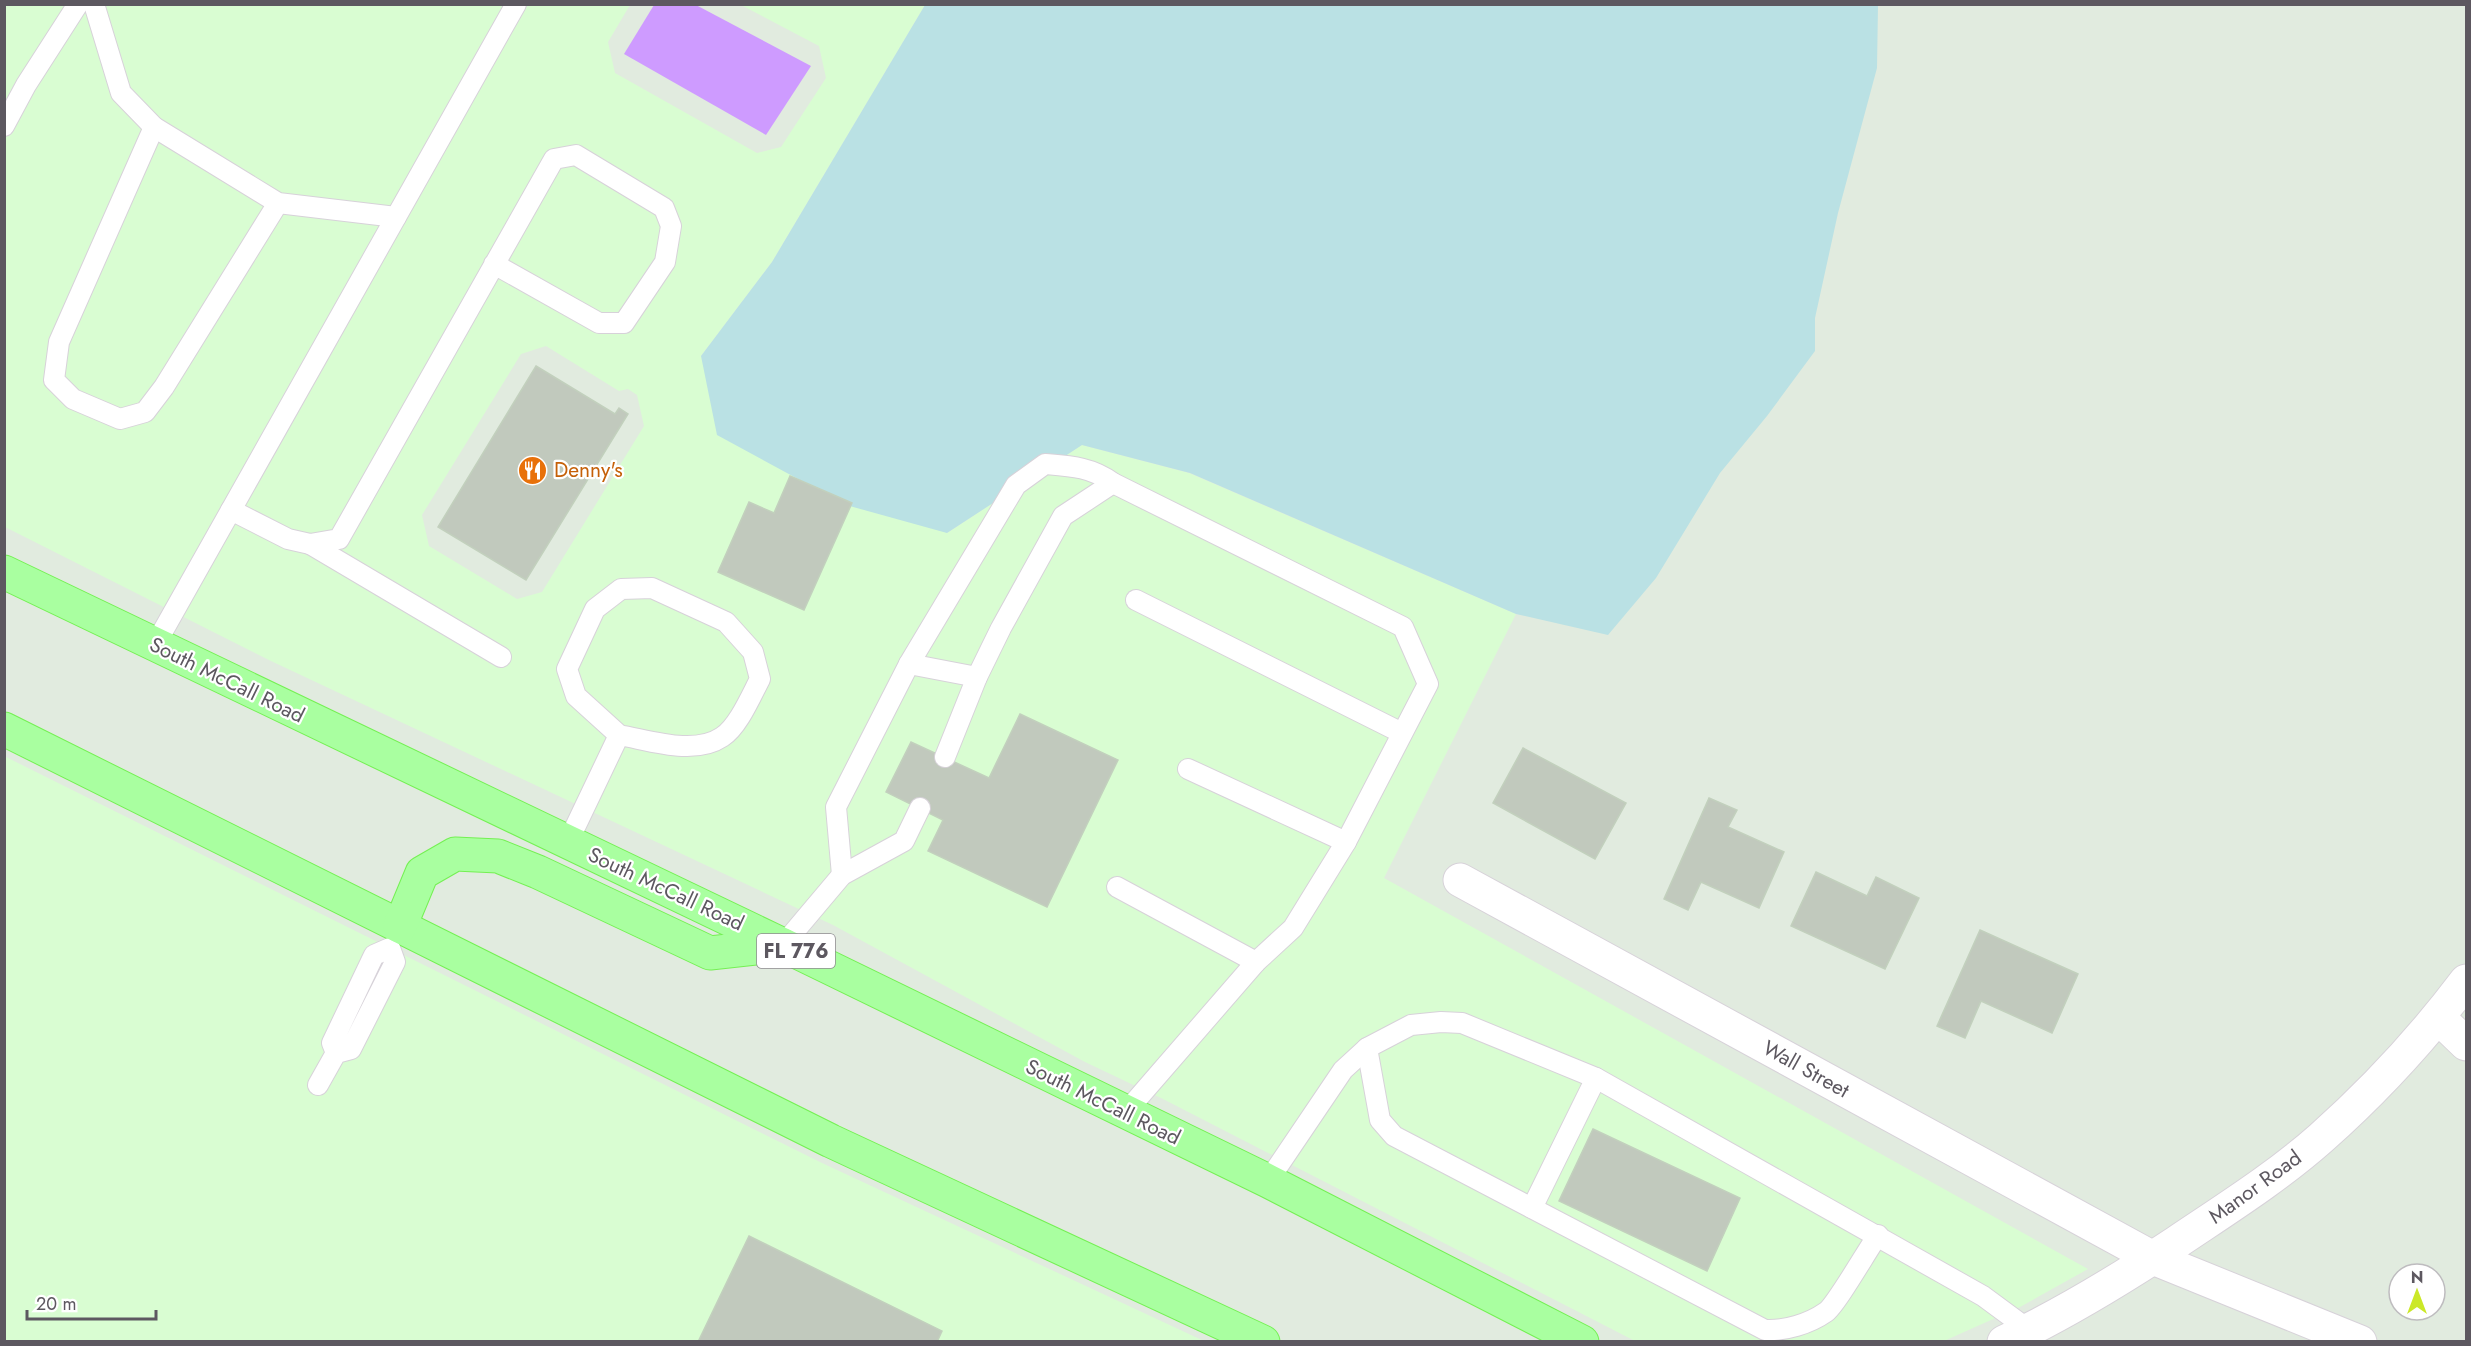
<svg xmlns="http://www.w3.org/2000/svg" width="2471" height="1346" viewBox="0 0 2471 1346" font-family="Jost,sans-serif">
	<rect width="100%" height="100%" fill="#e1ebdf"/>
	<g fill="#d9fdd2" fill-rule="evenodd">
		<path d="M4,5H630L608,42L615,73L757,153L781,147L826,78L819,46L741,5H925L772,262L701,356L947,533L1082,445L1189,473L1516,614L1384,878L2088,1269L2020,1307L1944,1341H1635L1163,1099L1085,1062L833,925L271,661L5,527ZM546,346L619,391L628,389L637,395L644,426L542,592L517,599L429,546L422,515L521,354Z"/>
		<polygon points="4,756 822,1163 1204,1341 5,1341"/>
	</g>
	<polygon fill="#bae1e4" points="925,5 1878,5 1877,68 1838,213 1815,318 1815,351 1767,416 1720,473 1656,578 1608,635 1516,614 1190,473 1082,445 947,533 846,505 717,435 701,356 772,262"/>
	<polygon fill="#ce9bff" points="654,5 696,5 811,66 766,135 624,54"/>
	<g fill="#c1c9bd" stroke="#c2d0bd" stroke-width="1.5">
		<polygon points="536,366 615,414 619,408 628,414 526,580 438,527"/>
		<polygon points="790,476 852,503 804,610 718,572 749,502 774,513"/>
		<polygon points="1020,714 1118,760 1047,907 928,851 943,820 886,792 911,742 989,778"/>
		<polygon points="1523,748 1626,803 1595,859 1493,803"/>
		<polygon points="1709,798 1737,810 1728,827 1784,852 1759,908 1701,882 1688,910 1664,899"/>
		<polygon points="1816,872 1867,896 1876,877 1919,898 1885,969 1791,926"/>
		<polygon points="1980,930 2078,974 2052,1033 1981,1001 1965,1038 1937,1026"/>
		<polygon points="1593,1129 1740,1198 1707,1271 1559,1201"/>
		<polygon points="749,1236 942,1331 937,1342 698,1342"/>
	</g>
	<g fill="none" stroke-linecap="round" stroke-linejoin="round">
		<defs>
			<g id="lane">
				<polyline points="94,4 121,93 154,127 278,203 396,217"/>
				<polyline points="4,126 26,85 78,4"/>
				<polyline points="154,127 59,342 54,380 73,399 120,419 145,412 164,387 278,203"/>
				<polyline points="231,510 288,539 310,544 339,539 554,159 576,155 664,208 671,226 665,262 624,323 599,323 494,264"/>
				<polyline points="310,544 501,657"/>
				<polyline points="1136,600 1402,733"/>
				<polyline points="155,645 516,4"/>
				<polyline points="909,664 977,677"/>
				<polyline points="945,757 977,677 1001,628 1063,516 1113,483"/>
				<polyline points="1188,769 1346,842"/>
				<path d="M568,842L619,735C649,740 694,756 722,737C738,727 751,696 760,679L753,652L726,622L652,588L621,589L595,609L567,669L576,696L619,735"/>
				<path d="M842,875L836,807L909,664L1016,485L1045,464C1070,466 1092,467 1113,483L1403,627L1428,684L1346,842L1293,928L1256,962L1125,1113"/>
				<polyline points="1117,887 1256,962"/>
				<polyline points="783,945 842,875 904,841 920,808"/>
				<path d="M1367,1048L1380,1120L1394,1136L1765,1330C1785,1331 1809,1324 1826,1312C1836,1305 1868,1249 1878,1235"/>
				<polyline points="318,1085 336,1053 351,1049 395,962 390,948 374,955 332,1043 336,1053"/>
				<polyline points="1268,1181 1343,1070 1367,1048 1411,1025 1441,1022 1462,1023 1596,1078 1983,1296 2029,1330"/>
				<polyline points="1532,1208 1596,1078"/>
			</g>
			<g id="street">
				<polyline points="1460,880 2153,1258 2360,1342"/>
				<polyline points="2439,1018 2466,1044"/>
				<path d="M2004,1342C2064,1314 2121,1279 2177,1242C2226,1209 2277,1177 2321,1138C2374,1091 2423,1038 2466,981"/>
			</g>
			<g id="primary">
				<polyline points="4,572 783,945 1268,1181 1582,1342"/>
				<polyline points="4,729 831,1141 1263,1342"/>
				<polyline points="400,926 422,873 455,854 498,856 538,872 710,953 783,945"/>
			</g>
		</defs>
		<use href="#lane" stroke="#d7d2d9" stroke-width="22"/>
		<use href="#street" stroke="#d7d2d9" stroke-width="35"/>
		<use href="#primary" stroke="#74f053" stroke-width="35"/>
		<use href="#lane" stroke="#fff" stroke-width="20"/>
		<use href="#street" stroke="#fff" stroke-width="33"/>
		<use href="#primary" stroke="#a9ffa0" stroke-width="33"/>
	</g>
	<defs>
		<symbol id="restaurant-disc" viewBox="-11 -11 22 22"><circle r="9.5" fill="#e8710a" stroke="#fff"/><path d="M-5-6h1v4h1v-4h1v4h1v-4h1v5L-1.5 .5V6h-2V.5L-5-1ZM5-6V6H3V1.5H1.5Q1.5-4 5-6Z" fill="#fff"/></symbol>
	</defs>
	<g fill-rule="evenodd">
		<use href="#restaurant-disc" x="516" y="454" width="33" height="33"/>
	</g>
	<g text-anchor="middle" stroke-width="4.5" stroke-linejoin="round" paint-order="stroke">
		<rect fill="#fff" stroke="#8e8a90" stroke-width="1.5" x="757" y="934" width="78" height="34" rx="4.5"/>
		<g font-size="20" font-weight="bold" fill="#5d5860">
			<text x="796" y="958">FL 776</text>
		</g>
		<g font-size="21" fill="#c56008" stroke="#fff" text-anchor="start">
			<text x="554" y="477">Denny's</text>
		</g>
		<g font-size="21" fill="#5d5860" stroke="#fff">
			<text transform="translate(227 680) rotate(26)" y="7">South McCall Road</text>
			<text transform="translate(666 889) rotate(25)" y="7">South McCall Road</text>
			<text transform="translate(1806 1069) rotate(29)" y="7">Wall Street</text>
			<text transform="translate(1103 1102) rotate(26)" y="7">South McCall Road</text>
			<text transform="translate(2255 1187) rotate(-36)" y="7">Manor Road</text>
		</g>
	</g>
	<rect width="2471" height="1346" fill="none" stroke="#5d5860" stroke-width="12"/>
	<g transform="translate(2417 1292)"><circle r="28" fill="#ffffff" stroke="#bebcbf" stroke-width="1.5"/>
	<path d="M0-4.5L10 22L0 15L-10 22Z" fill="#cbe828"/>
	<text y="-9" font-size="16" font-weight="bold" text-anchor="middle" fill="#5d5860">N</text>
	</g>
	<path d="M27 1310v9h129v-9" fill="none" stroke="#5d5860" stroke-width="3"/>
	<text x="36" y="1310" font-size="18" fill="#5d5860" stroke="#ffffff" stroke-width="4.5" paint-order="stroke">20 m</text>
</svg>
